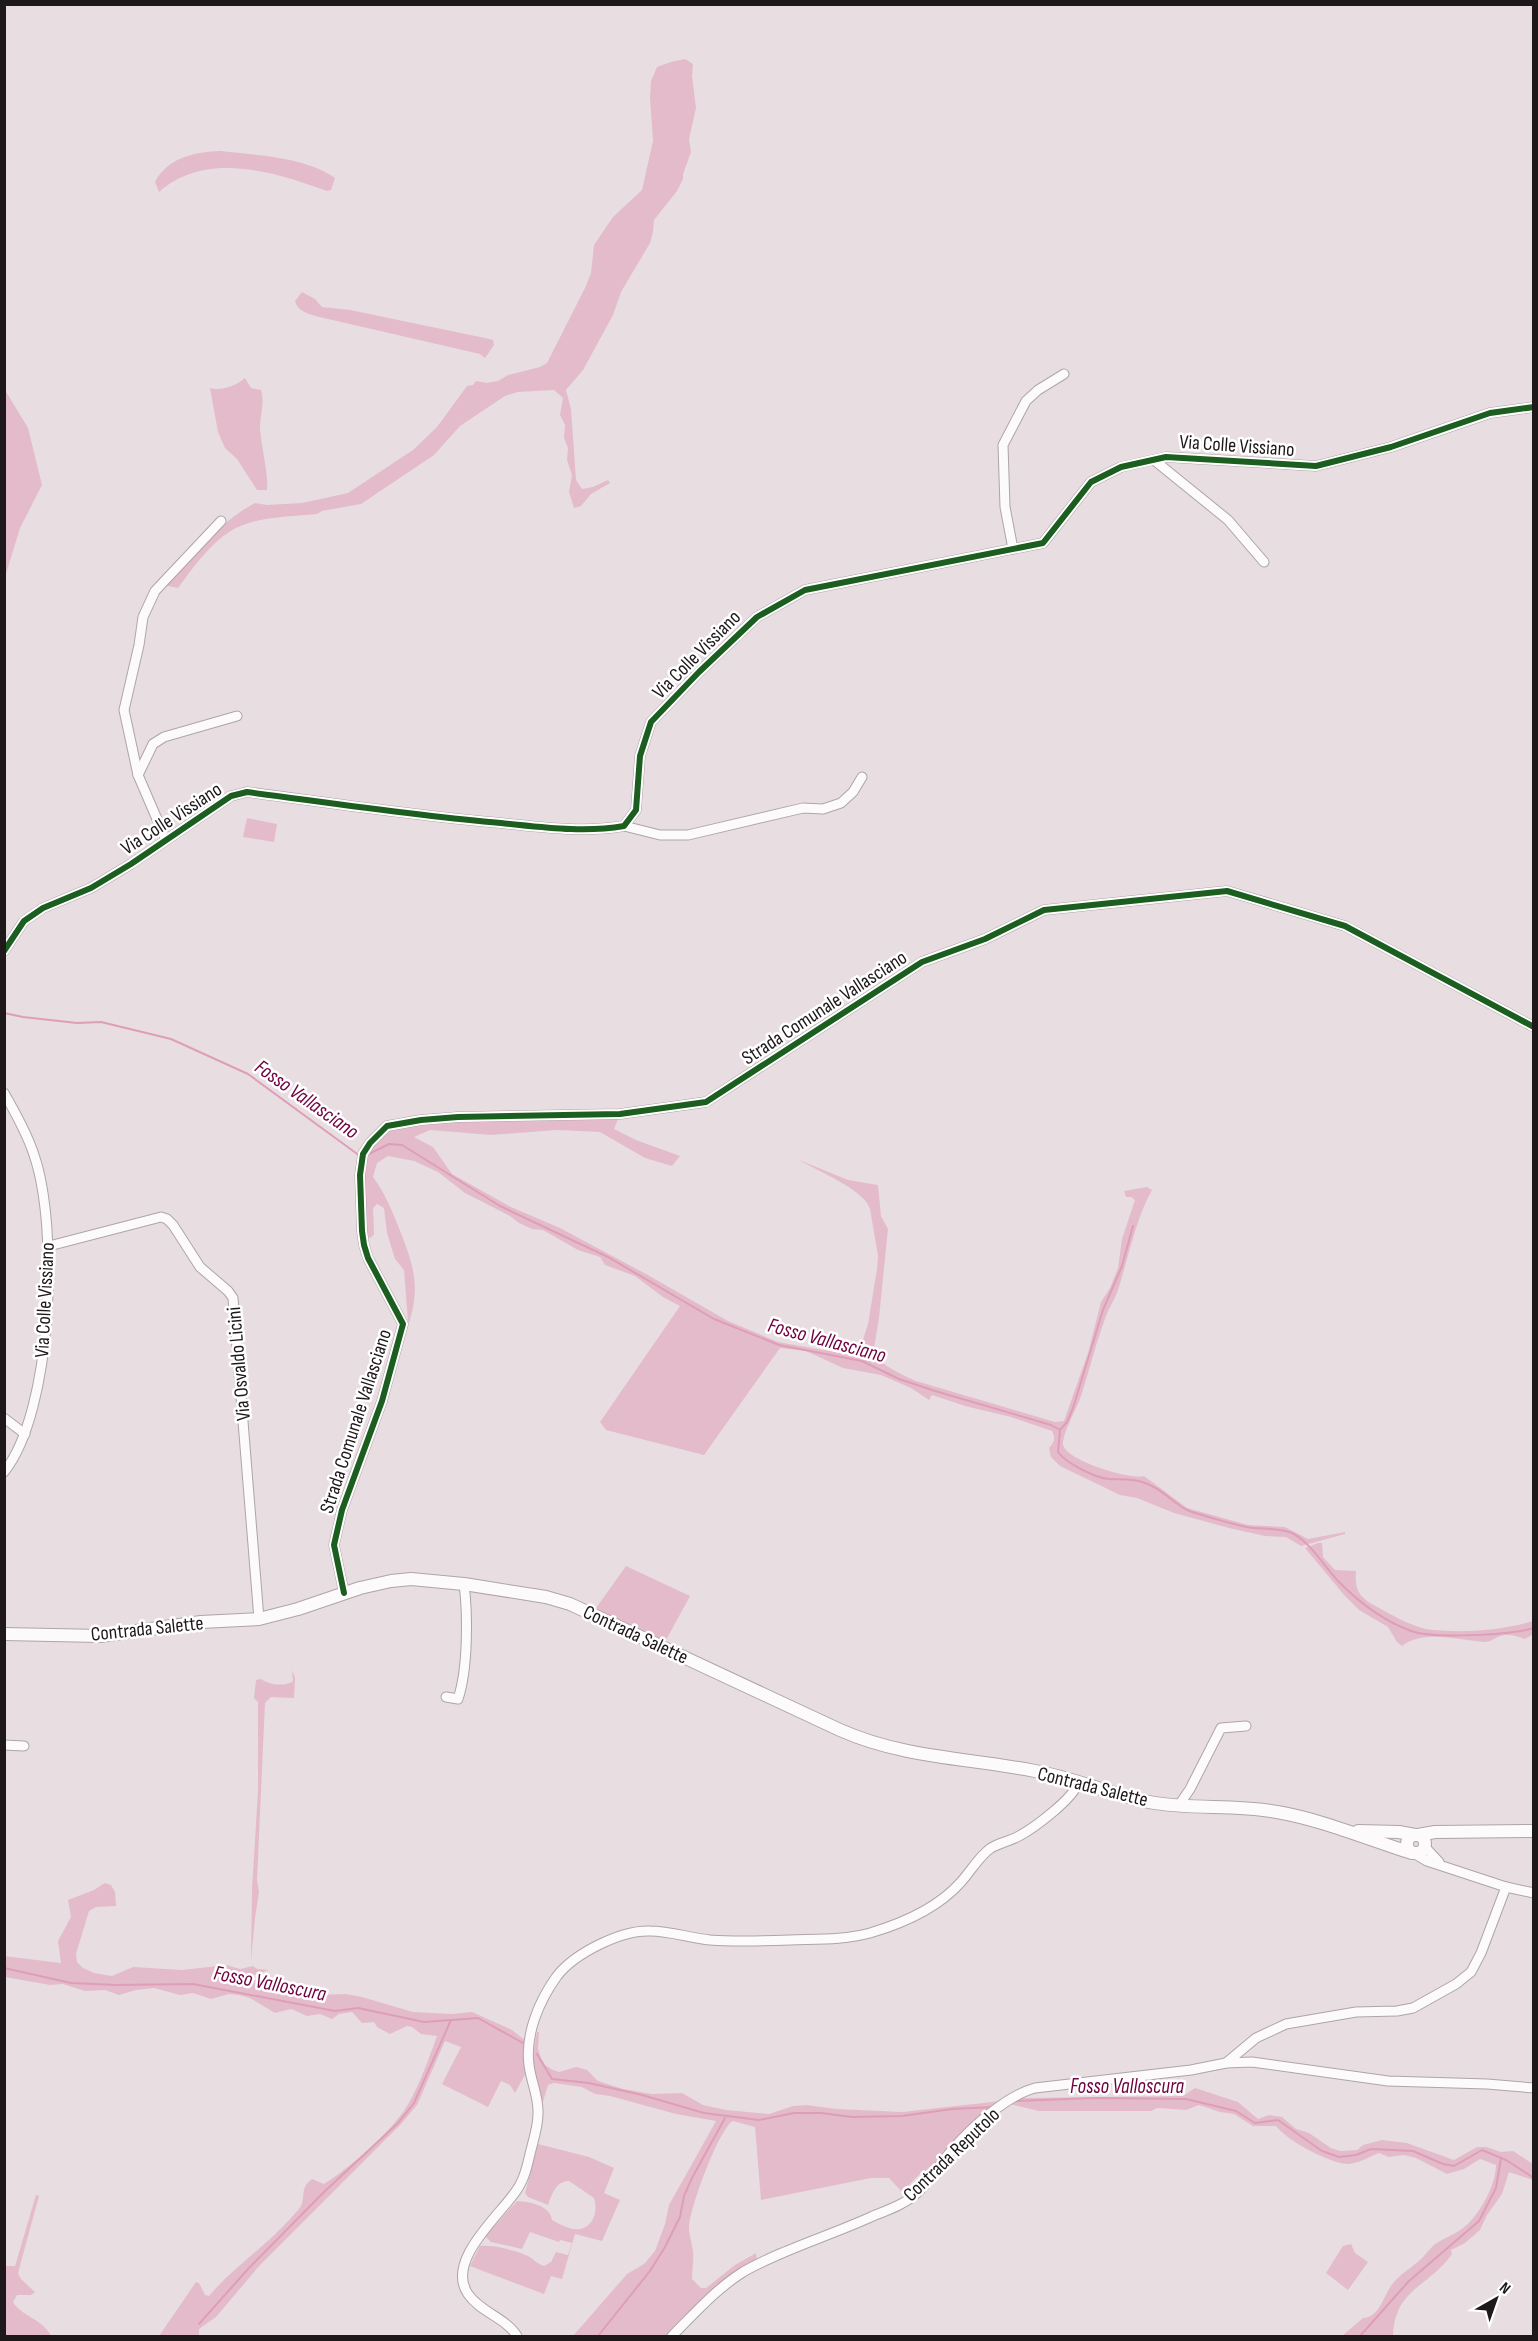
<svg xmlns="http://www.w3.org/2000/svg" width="1538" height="2341" viewBox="0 0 1538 2341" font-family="'Sofia Sans Condensed',sans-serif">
	<rect width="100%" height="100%" fill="#e8dee1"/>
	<g fill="#e4bbca">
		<path d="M685,59L693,64L692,76L696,108L689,139L691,152L683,174V179L677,191L654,220L653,232L650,243L621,292L613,315L583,370L566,390L571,409L576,480L582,489L593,487L608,480L610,483L591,494L581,506L574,508L569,492L572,475L567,460L568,448L564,438L565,425L560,415L563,398L554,390L518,392L505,396L460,426L434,455L361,504L322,511L317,514C289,517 254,516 229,532C209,545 192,569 178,588L164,585C193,555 218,523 255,503L267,505L302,503L348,493L413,450L437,427L467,386L473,385L476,381L487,383L498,381L508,375L540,367L547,363L586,286L591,273L594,245L613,217L642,190L653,141L650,98L651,81L657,67L671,62Z"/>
		<path d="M221,151C256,155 306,157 335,178L331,190L327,191C275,172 206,150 159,192L155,182C168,157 195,152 221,151Z"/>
		<path d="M302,292L315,299L322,307L350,310L485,338L493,340L494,345L485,358L480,354L315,316C306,313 297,310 295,301Z"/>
		<path d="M245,378L251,388L261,390C265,403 260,415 260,428C261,446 269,476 267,490H257L237,459L225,448L218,432L210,388C222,391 236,386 245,378Z"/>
		<polygon points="5,390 28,428 42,485 20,528 5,577"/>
		<polygon points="247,818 277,824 274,842 243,837"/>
		<path d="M605,1117L618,1119L614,1129L636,1140L680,1156L672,1166L645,1158L600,1132L557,1130L491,1135L430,1130L414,1137L433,1147L452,1174L511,1207L560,1228L646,1274L728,1321L778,1342L852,1355L860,1349L868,1324L877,1269L878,1256L870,1209C865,1190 816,1170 799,1160L848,1180L878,1185L881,1216L888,1229L879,1318L873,1354C885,1367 900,1374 916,1381L1055,1422L1064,1421L1088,1353L1101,1302L1110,1288L1118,1268L1122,1239L1135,1200L1131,1197H1126L1124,1191L1147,1187L1152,1190C1136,1218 1128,1259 1118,1290C1115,1299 1108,1309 1105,1319C1096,1343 1090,1368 1082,1393C1078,1407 1063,1431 1063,1444C1064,1460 1130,1480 1144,1476L1187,1508L1248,1525L1285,1527L1308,1539L1345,1532V1534L1301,1546L1286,1537L1265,1536L1229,1528L1174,1513L1137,1498L1120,1495L1060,1466L1051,1457L1049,1448C1054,1442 1056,1439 1052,1431L1011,1417L965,1406L932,1395L929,1400L911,1388L881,1375L843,1368L806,1351L780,1348L704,1455L606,1430L600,1422L680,1306L663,1297L635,1276L605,1265L600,1257L578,1250L543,1230L532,1229L519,1223L510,1216L465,1193L438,1172L414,1161L388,1156L377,1163L373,1177C385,1193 391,1209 399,1228C413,1264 421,1285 409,1323L408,1322L404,1270L395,1259L387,1233L384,1208L377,1204L373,1208L374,1234L371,1238L365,1236L363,1187L366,1155L387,1128L418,1123Z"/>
		<path d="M1318,1543H1322L1323,1557L1335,1570L1356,1571C1354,1594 1362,1599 1381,1609C1397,1618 1415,1628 1433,1630C1465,1633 1503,1630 1533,1621V1634L1525,1639C1516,1636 1507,1633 1498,1637C1493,1639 1490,1642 1485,1642C1460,1640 1423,1629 1402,1646L1397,1642L1388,1627L1359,1610L1345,1596L1305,1548Z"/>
		<polygon points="626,1566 690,1596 665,1642 594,1611"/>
		<path d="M292,1670L295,1678L294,1698L271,1697L265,1703L257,1880L259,1892L255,1918L251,1961L252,1889L258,1791V1702L254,1698L256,1680L261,1679C269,1685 285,1687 293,1681Z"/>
		<path d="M105,1883L111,1885L115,1892L116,1906L96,1907L89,1911L76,1954L77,1962L83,1968L94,1973L112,1976L133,1967L182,1970L226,1965L240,1969L253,1966L257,1969L269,1970L251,1976V1979L316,1995L346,1994L362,1997L413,2012L452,2014L472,2012L512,2030L525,2040L524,2054L527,2071L515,2093L510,2085L501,2081L488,2107L442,2084L461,2047L445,2041L417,2105L401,2124L260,2265L216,2317L199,2329V2336H159L196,2282L199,2283L205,2295L209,2296C233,2267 265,2247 291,2218C294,2214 301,2208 302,2203C305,2192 301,2187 312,2179L324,2184C351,2167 395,2129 410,2101C421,2081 429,2058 437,2036L421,2034L412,2027L407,2026L390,2034L377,2027L374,2022L362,2023L352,2012L339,2014L332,2019L320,2014L307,2016L291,2009L275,2013L250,1998L239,1995L229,1994L211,1999L193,1993L180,1995L154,1988L136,1990L119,1995L105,1990L85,1991L63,1984L50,1985L5,1977L4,1956L61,1963L58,1941L71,1917L68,1900L94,1890Z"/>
		<path d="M537,2032H539L538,2049L541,2058L545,2065L553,2070L559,2072L576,2067L587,2070L598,2081L623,2089L652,2094L682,2093L703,2105L726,2110L769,2114L793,2106L806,2105L837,2109L902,2112L1001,2101L929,2174L924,2170L902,2192L889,2178H871L761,2200L755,2127L733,2121C719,2128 689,2210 689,2228C689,2235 692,2243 693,2251C694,2260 692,2270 692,2279L701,2288H706L735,2265L756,2253L757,2261L668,2336H573L627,2274L644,2264L655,2251L665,2224L669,2205L716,2121L676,2114L610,2096L595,2094L582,2087L554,2083L548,2085L542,2105C534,2078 531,2060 537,2032Z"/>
		<path d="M1195,2088L1238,2102L1258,2119L1269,2115L1282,2117L1296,2129L1309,2133L1331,2148L1340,2151L1357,2150L1363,2145L1382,2140L1407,2143L1454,2160L1477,2147H1486L1501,2152L1513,2151L1533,2164V2180L1509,2172L1502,2194L1487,2215L1480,2230L1465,2243L1451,2250L1452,2254C1428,2288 1395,2288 1393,2336H1342L1363,2318C1380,2318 1384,2293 1394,2282C1401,2274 1408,2270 1415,2264C1423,2259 1428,2250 1435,2244C1444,2238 1454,2235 1463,2228C1479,2216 1496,2185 1496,2165L1480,2159L1464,2169L1447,2174L1416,2158L1404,2155L1389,2157L1379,2153C1369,2157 1358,2164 1347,2164C1329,2163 1286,2140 1276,2126H1253L1234,2114L1220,2112L1199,2105L1186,2110L1157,2108L1151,2111H1039L1010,2104L1014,2098H1023L1183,2096Z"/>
		<path d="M538,2144L589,2157L614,2168L604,2193L620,2200L602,2241L575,2234L562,2279L551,2276L544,2294L470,2266L480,2246C494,2245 515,2250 528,2256C534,2259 537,2264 544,2266L551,2262L556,2252L568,2255L572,2243L560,2240L559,2242L530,2232L522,2249L491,2242L485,2236L517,2201C530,2202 550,2205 552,2220C559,2224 572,2231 580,2229C594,2227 598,2210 594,2198L569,2181C556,2181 552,2194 548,2205L528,2197L525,2193Z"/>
		<path d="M36,2195L39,2196L18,2273L21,2279L35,2292L31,2295H17L13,2302C22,2317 42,2318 51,2336H5V2266H15Z"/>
		<polygon points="1351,2244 1355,2253 1368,2262 1348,2290 1326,2273 1343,2246"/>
	</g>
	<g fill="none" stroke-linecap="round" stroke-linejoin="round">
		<g stroke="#df9eb7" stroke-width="2">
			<polyline points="4,1013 23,1017 77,1023 101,1022 171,1039 248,1074 360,1156"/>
			<path d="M365,1156L389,1144L402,1145L500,1206L608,1257L714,1319L779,1345L862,1361L899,1379L935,1391L1051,1425L1060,1430L1058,1452C1066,1463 1095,1478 1109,1479C1121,1480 1133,1478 1145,1483C1163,1489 1173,1503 1187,1510C1197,1514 1242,1527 1253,1528C1265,1529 1277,1528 1289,1532C1308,1538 1325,1568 1340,1583C1360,1603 1384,1621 1411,1631C1434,1639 1509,1635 1534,1628"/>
			<polyline points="1060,1430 1067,1422 1073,1408 1103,1310 1122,1266 1133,1226"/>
			<polyline points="4,1968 71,1983 116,1985 193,1984 335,2011 358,2008 424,2022 478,2018 523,2043"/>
			<polyline points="537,2054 552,2079 589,2083 642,2095 704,2113 759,2120 794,2113 821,2113 852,2117 902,2116 952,2109 994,2107"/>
			<polyline points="1016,2101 1095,2098 1186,2099 1236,2111 1255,2123 1278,2120 1322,2151 1339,2157 1356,2155 1371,2149 1413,2151 1443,2164 1454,2166 1482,2150 1506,2160 1534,2178"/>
			<polyline points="199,2324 248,2269 324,2192 398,2123 414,2103 451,2020"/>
			<polyline points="598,2336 650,2271 665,2247 680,2217 684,2196 692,2178 725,2118"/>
			<polyline points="1360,2336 1409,2281 1479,2221 1496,2188 1501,2158"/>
		</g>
		<defs>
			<g id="minor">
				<polyline points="1154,460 1228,520 1264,562"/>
				<polyline points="1013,549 1005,507 1003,445 1026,401 1038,390 1064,374"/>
				<polyline points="138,775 153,744 164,737 237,716"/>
				<polyline points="624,826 660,835 688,835 803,808 823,809 841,803 853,792 862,777"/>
				<polyline points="166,840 138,775 124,710 139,645 143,617 155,591 221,521"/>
				<path d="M4,951L24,921L43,908L91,888L131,864L231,796L247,792C331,803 416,816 501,823C542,827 583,833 624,826L636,810L640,756L651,722L699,672L757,617L805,590L1043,543L1091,482L1121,467L1166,457L1316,466L1391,447L1490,413L1534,407"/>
				<path d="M4,1093C15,1112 27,1133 34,1155C59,1227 53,1411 4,1472"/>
				<polyline points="49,1246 161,1217 167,1219 173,1225 200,1267 228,1291 233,1298 259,1619"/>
				<polyline points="4,1418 25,1434"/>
				<polyline points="344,1593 334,1545 342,1510 382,1401 403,1324 368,1258 364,1245 362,1231 360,1175 363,1154 370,1143 387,1126 421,1120 458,1117 620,1114 706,1102 922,962 985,939 1044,910 1227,891 1345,926 1534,1027"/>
				<path d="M446,1697L458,1699C468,1669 468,1615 464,1584"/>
				<polyline points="4,1745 24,1746"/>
				<polyline points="1179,1805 1190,1789 1221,1728 1246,1726"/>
				<polyline points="1425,1847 1439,1862"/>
				<polyline points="1415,1854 1427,1861 1506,1887 1534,1893"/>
				<polyline points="1226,2063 1256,2038 1286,2024 1356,2012 1397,2011 1413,2008 1456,1984 1471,1972 1481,1953 1506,1887"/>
				<path d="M517,2336C506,2318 480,2312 468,2294C445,2261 500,2215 516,2191C524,2180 527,2167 530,2154C533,2141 538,2127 538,2114C539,2097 531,2082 529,2065C525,2034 539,2001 557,1976C575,1953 621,1930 650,1931C670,1931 690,1938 710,1940C736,1942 764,1941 790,1940C817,1939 844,1940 870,1933C904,1923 938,1908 961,1882C971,1871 979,1856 991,1848C999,1843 1010,1841 1019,1836C1034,1828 1073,1799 1078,1783"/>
				<path d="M672,2336C694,2314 716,2289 743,2272C781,2250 832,2235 873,2216C888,2210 905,2204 917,2193C930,2180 940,2164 952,2150C972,2127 1006,2096 1035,2088L1191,2070L1226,2063L1252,2062L1388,2081L1487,2084L1534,2088"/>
			</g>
			<g id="major">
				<path d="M4,1634L100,1636L201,1622L259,1619L298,1609L360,1588L391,1581L411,1579L464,1584L546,1597L570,1604L840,1730C903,1758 968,1758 1035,1771C1074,1778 1110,1794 1149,1802C1191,1810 1235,1804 1277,1812C1323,1820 1367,1839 1412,1853"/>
				<polyline points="1358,1831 1399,1832 1415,1835"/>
				<circle cx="1416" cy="1844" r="9"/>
				<polyline points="1418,1835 1435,1832 1534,1831"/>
			</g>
		</defs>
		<use href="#minor" stroke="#ada5a7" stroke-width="11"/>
		<use href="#major" stroke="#ada5a7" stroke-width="14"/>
		<use href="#minor" stroke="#fcfafa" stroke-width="9"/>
		<use href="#major" stroke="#fcfafa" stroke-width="12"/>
		<defs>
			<g id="cycleway">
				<path d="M4,951L24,921L43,908L91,888L131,864L231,796L247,792C331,803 416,816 501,823C542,827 583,833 624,826L636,810L640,756L651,722L699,672L757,617L805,590L1043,543L1091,482L1121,467L1166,457L1316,466L1391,447L1490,413L1534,407"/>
				<polyline points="344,1593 334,1545 342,1510 382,1401 403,1324 368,1258 364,1245 362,1231 360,1175 363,1154 370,1143 387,1126 421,1120 458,1117 620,1114 706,1102 922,962 985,939 1044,910 1227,891 1345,926 1534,1027"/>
			</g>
		</defs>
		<use href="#cycleway" stroke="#fff" stroke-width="10"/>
		<use href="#cycleway" stroke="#1b5e20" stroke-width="6"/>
	</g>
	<g text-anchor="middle" stroke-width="5" stroke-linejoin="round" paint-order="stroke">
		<g font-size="20" fill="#1f181b" stroke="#fff">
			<text transform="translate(1237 445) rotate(4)" y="7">Via Colle Vissiano</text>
			<text transform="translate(696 654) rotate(-45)" y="7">Via Colle Vissiano</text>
			<text transform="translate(171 818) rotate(-33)" y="7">Via Colle Vissiano</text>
			<text transform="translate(824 1007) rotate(-33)" y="7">Strada Comunale Vallasciano</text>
			<text transform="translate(44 1300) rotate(-87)" y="7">Via Colle Vissiano</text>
			<text transform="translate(238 1364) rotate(-95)" y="7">Via Osvaldo Licini</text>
			<text transform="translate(355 1421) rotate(-72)" y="7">Strada Comunale Vallasciano</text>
			<text transform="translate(147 1628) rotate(-6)" y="7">Contrada Salette</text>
			<text transform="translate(636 1634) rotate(25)" y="7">Contrada Salette</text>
			<text transform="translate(1093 1786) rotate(14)" y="7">Contrada Salette</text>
			<text transform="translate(951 2154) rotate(-44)" y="7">Contrada Reputolo</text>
		</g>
		<g font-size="21" font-style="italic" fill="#700240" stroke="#fff">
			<text transform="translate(307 1099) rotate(35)" y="7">Fosso Vallasciano</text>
			<text transform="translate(827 1340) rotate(15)" y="7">Fosso Vallasciano</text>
			<text transform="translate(270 1983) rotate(11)" y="7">Fosso Valloscura</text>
			<text x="1127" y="2093">Fosso Valloscura</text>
		</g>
	</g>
	<rect width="1538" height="2341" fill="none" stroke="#1f181b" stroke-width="12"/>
	<g transform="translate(1496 2299) rotate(40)" stroke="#ffffff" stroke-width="4.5" paint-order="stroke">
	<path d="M0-4.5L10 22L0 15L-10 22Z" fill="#1f181b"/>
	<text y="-9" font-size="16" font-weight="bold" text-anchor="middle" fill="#1f181b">N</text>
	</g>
</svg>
